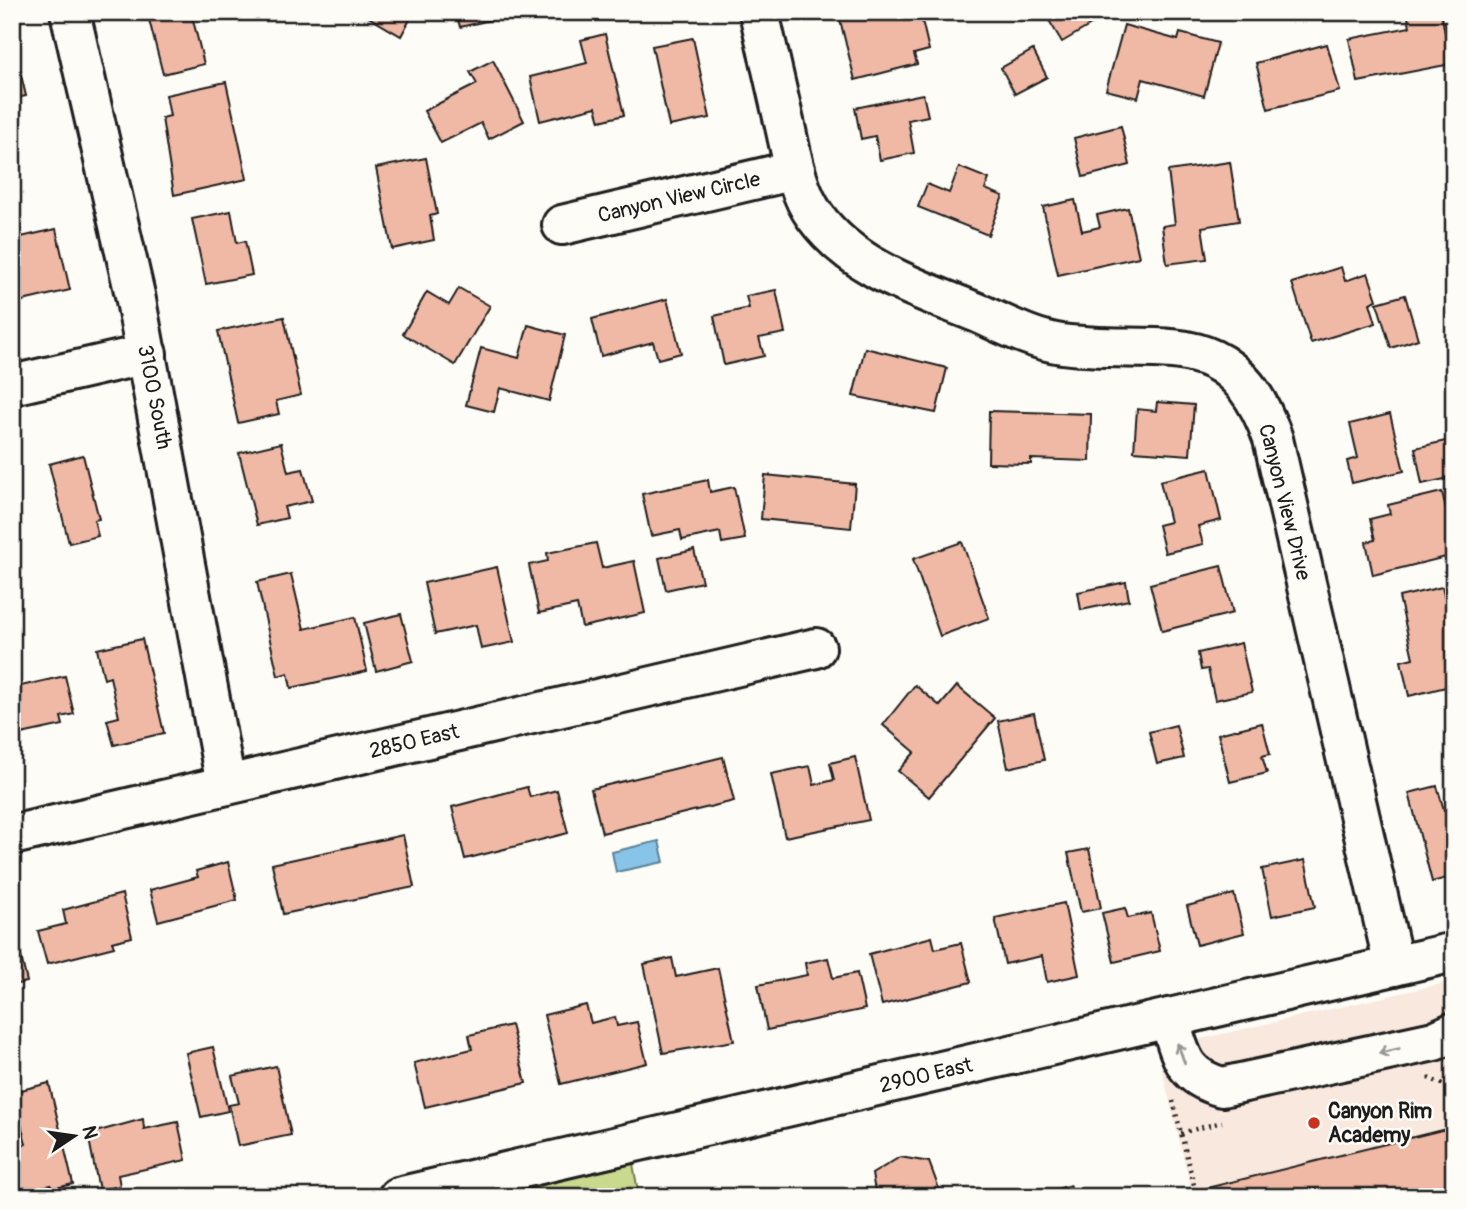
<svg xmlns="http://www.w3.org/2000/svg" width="1466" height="1209" viewBox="0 0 1466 1209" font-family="Pangolin,sans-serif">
	<rect width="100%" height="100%" fill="#fdfcf7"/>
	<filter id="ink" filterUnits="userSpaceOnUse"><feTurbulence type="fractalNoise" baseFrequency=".0143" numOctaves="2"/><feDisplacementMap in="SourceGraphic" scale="14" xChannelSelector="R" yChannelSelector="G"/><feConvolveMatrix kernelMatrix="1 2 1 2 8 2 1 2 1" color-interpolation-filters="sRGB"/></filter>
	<g filter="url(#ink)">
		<polygon fill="#f9e8de" points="1454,981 1454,1197 1193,1197 1157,1049"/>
		<polygon fill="#c9d98d" stroke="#727a54" stroke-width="2" points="632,1158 639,1197 480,1197"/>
		<polygon fill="#88c4e8" stroke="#5d8196" stroke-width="2" points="659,841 664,862 616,872 612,852"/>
		<g fill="#f0b9a5" stroke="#1c1c1c" stroke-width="2">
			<polygon points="147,12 191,12 204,64 163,74"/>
			<polygon points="360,12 414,12 401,36"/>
			<polygon points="456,12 525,12 460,27"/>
			<polygon points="838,12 904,12 906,19 921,16 929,50 914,54 917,64 855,80"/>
			<polygon points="1044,12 1113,12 1062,42"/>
			<polygon points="1407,12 1441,12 1451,64 1358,82 1349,39 1410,27"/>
			<polygon points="1124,25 1178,40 1180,33 1218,43 1204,96 1143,79 1138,98 1106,90"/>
			<polygon points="605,34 624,115 600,121 596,107 540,121 530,77 587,63 581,40"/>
			<polygon points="12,37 26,96 12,99"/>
			<polygon points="693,38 710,118 669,126 652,46"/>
			<polygon points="1327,44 1340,91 1268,109 1256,63"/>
			<polygon points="1033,50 1047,77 1015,94 1001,68"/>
			<polygon points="493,60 524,121 489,139 481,123 441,143 424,111 477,84 470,72"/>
			<polygon points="226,82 247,179 174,195 162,118 170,116 166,95"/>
			<polygon points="923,94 928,116 908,120 914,153 880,160 875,136 861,139 855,108"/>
			<polygon points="1121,126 1130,165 1083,177 1074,138"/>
			<polygon points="426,158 437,214 430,216 434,240 392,249 376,168"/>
			<polygon points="1230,162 1239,221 1202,227 1207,259 1167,264 1162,226 1175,224 1168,171"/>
			<polygon points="959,167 989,179 985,189 1003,196 988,235 918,207 927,184 949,193"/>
			<polygon points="1075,200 1082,231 1100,227 1097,215 1128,208 1139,257 1058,275 1043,207"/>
			<polygon points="231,211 237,243 245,241 252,275 206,284 192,219"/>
			<polygon points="56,229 70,290 18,302 12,279 12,239"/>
			<polygon points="1341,267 1345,281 1368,273 1377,300 1370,303 1376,323 1311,343 1292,283"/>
			<polygon points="459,288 490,306 455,365 403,334 427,292 449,305"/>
			<polygon points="776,290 785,333 759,338 764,356 724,365 714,316 749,308 746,296"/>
			<polygon points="1405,295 1418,339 1391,348 1377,303"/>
			<polygon points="667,299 681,353 658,359 653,342 601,356 592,319"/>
			<polygon points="284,317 301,395 276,401 279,414 238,423 218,331"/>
			<polygon points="528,325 565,335 549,401 500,388 494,412 466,405 481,348 519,358"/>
			<polygon points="865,348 947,368 936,413 853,396"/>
			<polygon points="1157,402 1194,405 1190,455 1134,451 1137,409 1156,411"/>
			<polygon points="989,411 1091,414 1090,461 1031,459 1031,464 988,463"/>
			<polygon points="1390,414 1404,471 1352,483 1347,461 1358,458 1350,424"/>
			<polygon points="1454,439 1454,477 1422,484 1415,448"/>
			<polygon points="281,443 288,472 303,469 312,501 284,507 287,518 257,525 239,453"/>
			<polygon points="83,455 99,519 94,520 98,536 69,543 49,464"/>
			<polygon points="1209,469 1221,520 1198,526 1203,544 1165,553 1158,525 1170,522 1160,481"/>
			<polygon points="765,475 855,484 851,528 761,519"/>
			<polygon points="708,480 710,492 734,487 745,539 722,543 720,532 682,540 680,530 651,536 642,494"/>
			<polygon points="1442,492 1454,542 1454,555 1373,575 1366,542 1375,540 1370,519 1390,514 1388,505"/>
			<polygon points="962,542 989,618 940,636 913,559"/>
			<polygon points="596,543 602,568 634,561 645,613 582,627 577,605 539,613 529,565 548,561 547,553"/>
			<polygon points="694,550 702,582 666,590 659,558"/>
			<polygon points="1221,566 1233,613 1162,631 1150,584"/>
			<polygon points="497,567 514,642 481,649 476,625 435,634 424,583"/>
			<polygon points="291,574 304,629 355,617 367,671 291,688 288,673 278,676 257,582"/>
			<polygon points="1126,582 1129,600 1081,610 1078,592"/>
			<polygon points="1442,587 1451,623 1454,622 1454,685 1409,696 1401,661 1413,658 1399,597"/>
			<polygon points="401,614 413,661 376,671 364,623"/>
			<polygon points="142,639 164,733 114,745 107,720 119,717 110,677 104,679 97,649"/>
			<polygon points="1241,643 1252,692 1215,700 1208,669 1201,670 1198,653"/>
			<polygon points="65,676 74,714 61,717 63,725 12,736 12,688"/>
			<polygon points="915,685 940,706 957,686 995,718 929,797 898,771 915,752 883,725"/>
			<polygon points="1034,713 1044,760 1008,768 998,721"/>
			<polygon points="1262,723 1270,754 1262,756 1267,773 1230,782 1218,734"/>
			<polygon points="1176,725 1184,758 1157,764 1149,732"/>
			<polygon points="723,757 734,801 602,833 591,789"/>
			<polygon points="855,757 869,820 785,837 771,774 810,766 814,785 834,780 830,763"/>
			<polygon points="1437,786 1444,810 1451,808 1454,817 1454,876 1432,882 1409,793"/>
			<polygon points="527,787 530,797 557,790 568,833 465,859 452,807"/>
			<polygon points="403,835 414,887 283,914 272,864"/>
			<polygon points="1089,849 1101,908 1081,912 1068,853"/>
			<polygon points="1305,860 1315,907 1272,916 1262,869"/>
			<polygon points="228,862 237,900 158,921 150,890 198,877 196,871"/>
			<polygon points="122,894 132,937 112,942 114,947 47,964 38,931 66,924 63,910"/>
			<polygon points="1234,894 1244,933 1197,945 1187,906"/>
			<polygon points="1064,903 1079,975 1047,982 1042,956 1005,964 995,918"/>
			<polygon points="1125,908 1128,918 1151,913 1160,951 1114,962 1102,913"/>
			<polygon points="12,918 27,982 12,985"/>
			<polygon points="932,937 935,949 961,943 971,982 882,1005 869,954"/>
			<polygon points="672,958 676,977 718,968 734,1041 663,1053 644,964"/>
			<polygon points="828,958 833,978 857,973 865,1009 767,1030 758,985 807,975 805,963"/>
			<polygon points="586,1005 591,1023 615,1017 617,1026 637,1022 647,1063 561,1084 544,1015"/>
			<polygon points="511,1025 526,1083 425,1107 414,1063 472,1049 469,1035"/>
			<polygon points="213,1047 228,1111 201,1117 186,1053"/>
			<polygon points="276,1066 291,1135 238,1146 229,1105 239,1103 232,1076"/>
			<polygon points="49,1083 73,1184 52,1189 51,1185 12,1194 12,1147 26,1144 13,1092"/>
			<polygon points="143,1119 144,1129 178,1122 186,1160 118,1175 120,1186 99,1190 88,1134"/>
			<polygon points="1454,1127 1454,1197 1209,1197 1207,1188"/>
			<polygon points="900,1157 929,1162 942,1197 876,1197 872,1174"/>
			<polygon points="1070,1185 1073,1197 1032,1197"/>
		</g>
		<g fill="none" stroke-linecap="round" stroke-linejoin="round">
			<defs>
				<g id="minor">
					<polyline points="70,12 135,295 226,785"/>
					<path d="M759,12C768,50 776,88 785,126C792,157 797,191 815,216C853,269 921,290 978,313C1005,325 1033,340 1062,344C1159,357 1231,319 1273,439L1394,966"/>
					<polyline points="562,225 795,170"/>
					<polyline points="12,385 147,354"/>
					<polyline points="12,835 816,648"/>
					<path d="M1169,1018C1181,1055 1182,1076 1222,1087L1434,1041L1454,1032"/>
					<polyline points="398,1197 1454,952"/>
				</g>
			</defs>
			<use href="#minor" stroke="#1c1c1c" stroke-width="44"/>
			<g stroke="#1c1c1c" stroke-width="4.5" stroke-dasharray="2 5" stroke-linecap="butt">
				<polyline points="1428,1078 1454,1089"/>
				<polyline points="1173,1101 1197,1197"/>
				<polyline points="1181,1133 1222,1122"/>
			</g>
			<use href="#minor" stroke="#fdfcf7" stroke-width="38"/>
		</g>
		<defs><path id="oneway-shaft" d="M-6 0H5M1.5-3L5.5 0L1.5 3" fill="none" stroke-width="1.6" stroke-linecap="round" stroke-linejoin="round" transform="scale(1.75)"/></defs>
		<g stroke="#989794">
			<use href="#oneway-shaft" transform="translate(1389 1051) rotate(167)"/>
			<use href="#oneway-shaft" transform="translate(1181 1053) rotate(-110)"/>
		</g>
	</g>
	<circle fill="#c8321e" stroke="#fdfcf7" stroke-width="2.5" cx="1314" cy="1123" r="7"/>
	<g text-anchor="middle" stroke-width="5" stroke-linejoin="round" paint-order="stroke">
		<g font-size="21" fill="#1c1c1c" stroke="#fdfcf7">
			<text transform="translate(679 197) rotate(-13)" y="7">Canyon View Circle</text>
			<text transform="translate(155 397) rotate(79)" y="7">3100 South</text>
			<text transform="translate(1285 502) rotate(76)" y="7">Canyon View Drive</text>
			<text transform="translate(414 741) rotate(-13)" y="7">2850 East</text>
			<text transform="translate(926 1075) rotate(-13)" y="7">2900 East</text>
		</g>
		<g font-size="21" font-weight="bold" fill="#1c1c1c" stroke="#fdfcf7" text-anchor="start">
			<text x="1328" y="1118">Canyon Rim<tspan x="1328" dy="24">Academy</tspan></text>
		</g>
	</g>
	<rect width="1466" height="1209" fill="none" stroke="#fdfcf7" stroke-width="42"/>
	<rect x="21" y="21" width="1424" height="1167" fill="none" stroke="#1c1c1c" stroke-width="2.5" filter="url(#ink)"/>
	<g transform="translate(74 1136) rotate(77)" stroke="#fdfcf7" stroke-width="5" paint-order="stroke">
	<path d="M0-5L12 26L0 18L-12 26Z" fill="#1c1c1c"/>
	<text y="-10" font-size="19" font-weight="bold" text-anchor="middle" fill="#1c1c1c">N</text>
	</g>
</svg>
